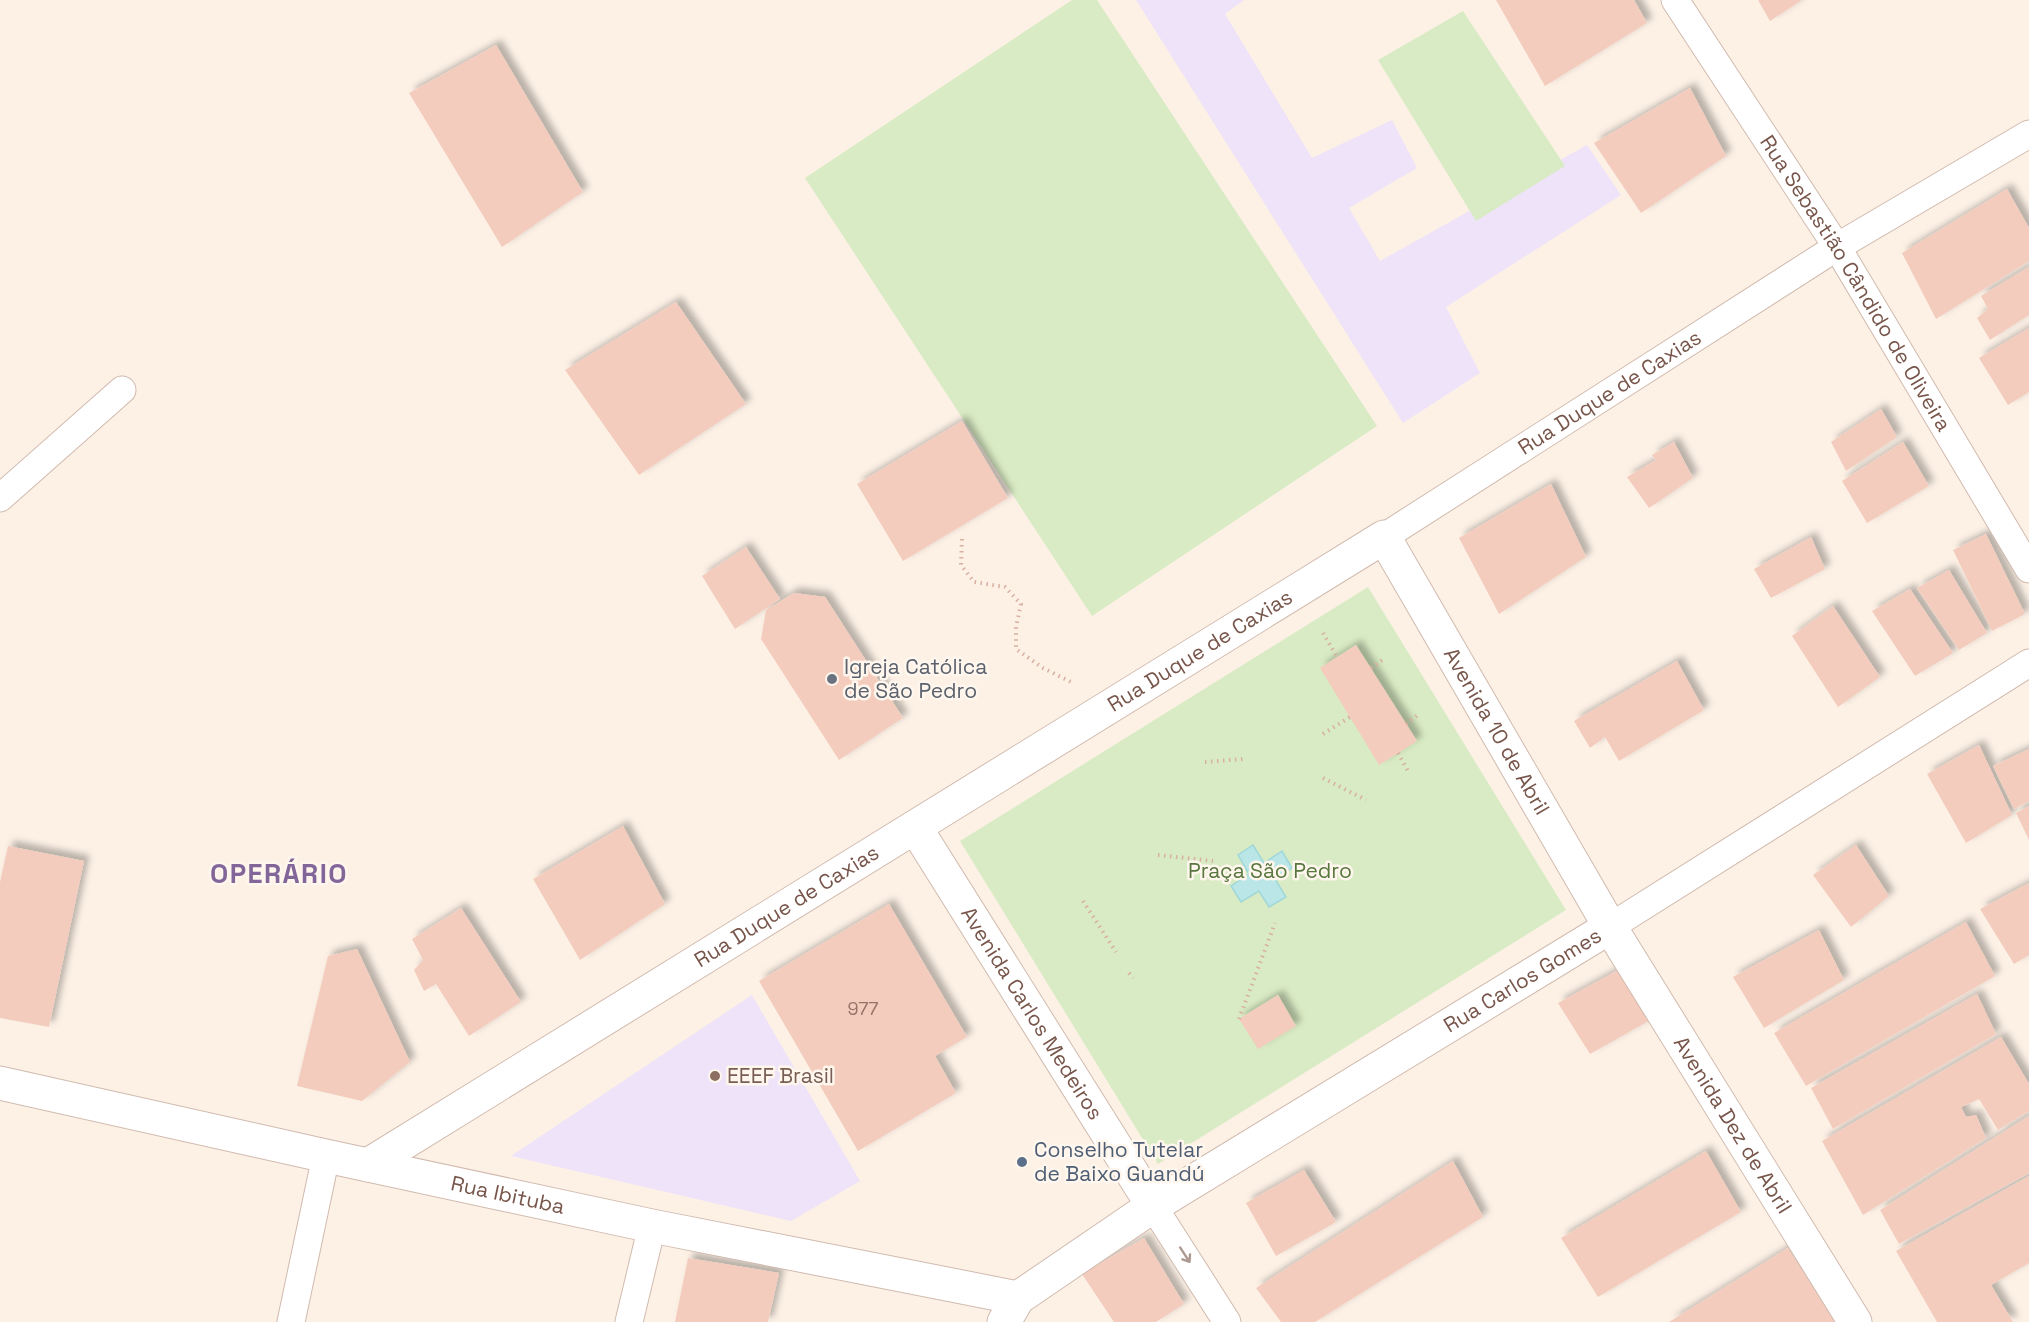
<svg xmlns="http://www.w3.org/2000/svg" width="2029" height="1322" viewBox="0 0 2029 1322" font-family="'Space Grotesk',sans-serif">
	<defs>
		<filter id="shadow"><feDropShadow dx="5.5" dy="-5.5" stdDeviation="3" flood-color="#0004"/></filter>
	</defs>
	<rect width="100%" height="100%" fill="#fdf1e6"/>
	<g fill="#eee3f9">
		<polygon points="1136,0 1244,0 1225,14 1312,158 1392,120 1417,168 1349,208 1380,261 1587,145 1621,195 1446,307 1480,373 1403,423"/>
		<polygon points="752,995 860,1181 791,1221 511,1156"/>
	</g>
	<g fill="#d9ebc4">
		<polygon points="1072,0 1097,0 1377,426 1092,616 805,178"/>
		<polygon points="1463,11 1565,166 1476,221 1378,60"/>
		<polygon points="1368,587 1566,910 1158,1164 960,841"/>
	</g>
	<polygon fill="#bae6e7" stroke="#a0d7d9" stroke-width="1.5" points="1253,845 1264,863 1282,851 1292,868 1275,879 1286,897 1269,907 1259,891 1241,902 1231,886 1249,874 1238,855"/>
	<g fill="#f3ccbd" filter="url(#shadow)">
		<polygon points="1496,0 1634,0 1647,23 1545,86"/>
		<polygon points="1758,0 1802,0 1770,21"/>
		<polygon points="496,45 583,192 502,247 409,93"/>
		<polygon points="1690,88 1726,156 1641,213 1594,143"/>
		<polygon points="2007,189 2029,228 2029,261 1936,319 1902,253"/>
		<polygon points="2029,267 2029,315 1990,340 1977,318 1988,309 1981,296"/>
		<polygon points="676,302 746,404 639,475 565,370"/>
		<polygon points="2029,328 2029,392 2008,405 1979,358"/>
		<polygon points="1881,409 1897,437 1846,471 1831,442"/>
		<polygon points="962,421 1008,498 903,561 857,484"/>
		<polygon points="1674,442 1693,478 1649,508 1627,477 1656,460 1652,455"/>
		<polygon points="1903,442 1929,486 1867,523 1842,481"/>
		<polygon points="1551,484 1586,557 1499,614 1459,538"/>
		<polygon points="1986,534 2025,614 1992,631 1953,550"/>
		<polygon points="1811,537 1825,569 1771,598 1754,569"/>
		<polygon points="746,547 780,599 735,629 702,576"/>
		<polygon points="1949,570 1987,633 1959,650 1917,588"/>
		<polygon points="1910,589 1953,653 1915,676 1872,611"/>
		<polygon points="794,593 825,597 903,718 839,760 761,639 766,610"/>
		<polygon points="1833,606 1880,677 1838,707 1792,636"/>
		<polygon points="1356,645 1417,741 1379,765 1320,668"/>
		<polygon points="1677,661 1704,710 1619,761 1605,737 1590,748 1574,721"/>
		<polygon points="1979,745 2012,815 1966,843 1927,774"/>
		<polygon points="2029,749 2029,801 2014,809 1993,766"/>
		<polygon points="2029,806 2029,840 2016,813"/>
		<polygon points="623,826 665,904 580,960 533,879"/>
		<polygon points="1856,845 1889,896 1851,927 1813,875"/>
		<polygon points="8,846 84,861 49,1027 0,1018 0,882"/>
		<polygon points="2029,883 2029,955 2014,964 1980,909"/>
		<polygon points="889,904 967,1037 935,1056 956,1093 858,1151 759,981"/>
		<polygon points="461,908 521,1002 469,1036 436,984 424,991 414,970 423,960 412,939"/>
		<polygon points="1966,922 1995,976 1806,1086 1774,1033"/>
		<polygon points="1819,930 1844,980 1764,1028 1733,977"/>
		<polygon points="357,949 410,1062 362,1101 297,1086 328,956"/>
		<polygon points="1622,968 1654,1018 1590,1054 1558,1003"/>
		<polygon points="1977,994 1996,1034 1833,1129 1811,1088"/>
		<polygon points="1278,995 1296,1026 1258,1049 1239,1019"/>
		<polygon points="2001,1037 2029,1084 2029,1111 1998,1130 1979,1099 1961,1107 1966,1117 1976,1115 1986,1138 1863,1215 1822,1141"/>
		<polygon points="2029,1116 2029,1173 1899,1244 1880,1210"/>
		<polygon points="1706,1151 1741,1212 1598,1297 1561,1238"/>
		<polygon points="1453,1161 1483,1217 1315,1322 1281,1322 1256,1288"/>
		<polygon points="1304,1170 1336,1222 1276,1256 1246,1203"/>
		<polygon points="2029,1176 2029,1263 1991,1285 2013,1322 1937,1322 1896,1251"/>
		<polygon points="1144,1238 1184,1304 1156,1322 1114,1322 1082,1274"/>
		<polygon points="1788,1248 1835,1322 1669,1322"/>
		<polygon points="688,1258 779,1273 768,1322 675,1322"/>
	</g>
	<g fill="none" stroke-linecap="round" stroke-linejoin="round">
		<defs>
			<g id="minor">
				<path id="s1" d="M1675,0L1837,247L2029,569"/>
				<polyline points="0,498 122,390"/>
				<path id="s2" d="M1384,537L1837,247L2029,134"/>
				<polyline points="1610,927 2029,663"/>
				<polyline points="1153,1206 1227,1322"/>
				<polyline points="291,1322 326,1156"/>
				<polyline points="629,1322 652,1226"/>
			</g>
			<g id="tertiary">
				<path id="s3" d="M915,827L1153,1206"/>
				<path id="s4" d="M0,1083L326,1156L652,1226L1018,1298"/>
				<path id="s5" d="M368,1165L1384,537L1610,927L1855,1322"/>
				<path id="s6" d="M1004,1322L1018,1298L1153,1206L1610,927"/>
			</g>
		</defs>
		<use href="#minor" stroke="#d1baae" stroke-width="29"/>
		<use href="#tertiary" stroke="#d1baae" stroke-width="35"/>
		<g stroke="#d8afa0" stroke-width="4" stroke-dasharray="1.5 4.5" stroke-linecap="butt">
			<polyline points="962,539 961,565 974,582 1005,587 1021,604 1016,627 1016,649 1043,668 1071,682"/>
			<polyline points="1323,633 1337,657"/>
			<polyline points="1371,668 1385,658"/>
			<polyline points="1406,724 1419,714"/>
			<polyline points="1323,734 1350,717"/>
			<polyline points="1398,753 1409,773"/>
			<polyline points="1205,762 1243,759"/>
			<polyline points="1323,778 1366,800"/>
			<polyline points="1158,855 1213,861"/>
			<polyline points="1083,901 1116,952"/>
			<polyline points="1129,973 1133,978"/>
			<polyline points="1239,1019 1275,923"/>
		</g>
		<use href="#minor" stroke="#fff" stroke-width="27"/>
		<use href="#tertiary" stroke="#fff" stroke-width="33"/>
	</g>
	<defs><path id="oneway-shaft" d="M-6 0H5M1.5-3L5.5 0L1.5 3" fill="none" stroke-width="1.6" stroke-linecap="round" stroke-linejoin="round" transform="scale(1.5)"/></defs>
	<use stroke="#ad9992" href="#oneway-shaft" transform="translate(1185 1255) rotate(57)"/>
	<circle fill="#6b7280" stroke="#fff6ed" stroke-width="2" cx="832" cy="679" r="6"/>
	<circle fill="#8d6e63" stroke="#fff6ed" stroke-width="2" cx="715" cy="1076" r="6"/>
	<circle fill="#5c6f8a" stroke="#fff6ed" stroke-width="2" cx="1022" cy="1162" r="6"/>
	<g text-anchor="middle" stroke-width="5" stroke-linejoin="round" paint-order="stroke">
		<g font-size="18" fill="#967367">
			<text x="863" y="1015">977</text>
		</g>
		<g font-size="21" fill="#77554a" stroke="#fff6ed">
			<text dy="7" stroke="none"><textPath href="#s1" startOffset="336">Rua Sebastião Cândido de Oliveira</textPath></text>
			<text dy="7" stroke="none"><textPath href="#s2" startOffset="268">Rua Duque de Caxias</textPath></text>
			<text dy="7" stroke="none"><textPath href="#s5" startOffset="978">Rua Duque de Caxias</textPath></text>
			<text dy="7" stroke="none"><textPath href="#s5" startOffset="1419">Avenida 10 de Abril</textPath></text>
			<text dy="7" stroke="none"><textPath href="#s5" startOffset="492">Rua Duque de Caxias</textPath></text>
			<text dy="7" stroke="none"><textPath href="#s6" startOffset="624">Rua Carlos Gomes</textPath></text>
			<text dy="7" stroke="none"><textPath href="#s3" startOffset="220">Avenida Carlos Medeiros</textPath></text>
			<text dy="7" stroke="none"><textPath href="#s5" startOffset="1878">Avenida Dez de Abril</textPath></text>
			<text dy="7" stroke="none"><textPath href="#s4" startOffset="520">Rua Ibituba</textPath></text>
		</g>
		<g font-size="21" fill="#5b616d" stroke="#fff6ed" text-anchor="start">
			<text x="844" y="674">Igreja Católica<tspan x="844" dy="24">de São Pedro</tspan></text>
		</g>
		<g font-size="21" fill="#57773f" stroke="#fff6ed">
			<text x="1270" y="878">Praça São Pedro</text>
		</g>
		<g font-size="21" fill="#785e54" stroke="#fff6ed" text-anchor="start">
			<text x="727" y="1083">EEEF Brasil</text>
		</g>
		<g font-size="21" fill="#4e5e75" stroke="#fff6ed" text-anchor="start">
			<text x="1034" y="1157">Conselho Tutelar<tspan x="1034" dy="24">de Baixo Guandú</tspan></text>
		</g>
		<g font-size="27" font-weight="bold" letter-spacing="1.5" fill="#82669a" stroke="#fff6ed">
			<text x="279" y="883">OPERÁRIO</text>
		</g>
	</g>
</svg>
